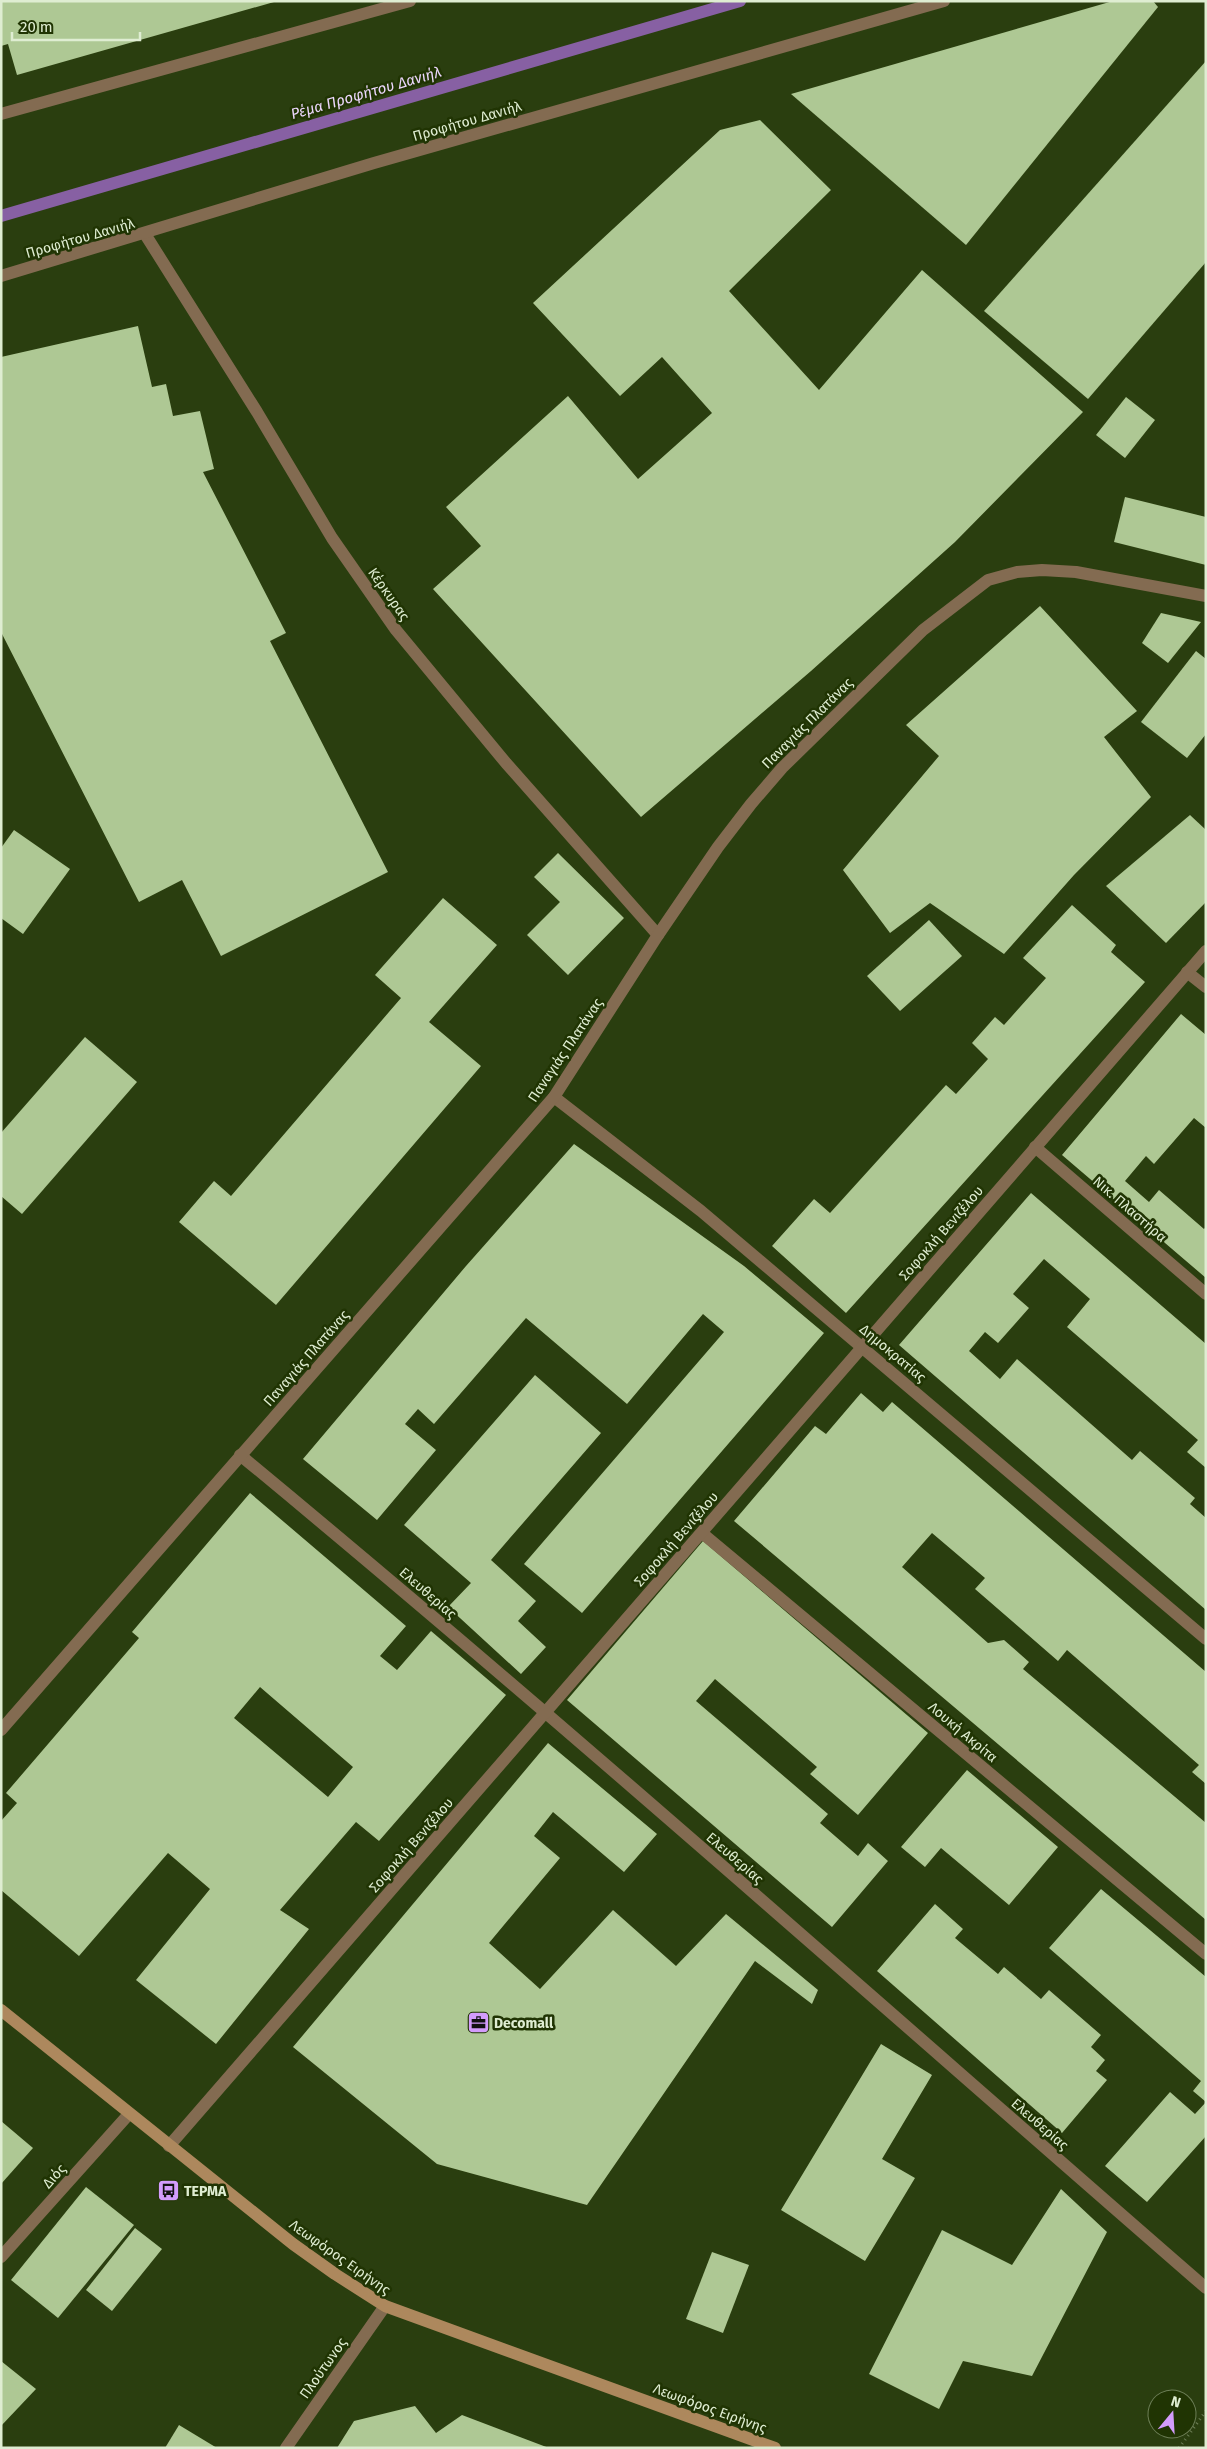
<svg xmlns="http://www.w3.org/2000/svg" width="1207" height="2449" viewBox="0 0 1207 2449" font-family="'Fira Sans',sans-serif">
	<rect width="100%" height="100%" fill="#2a3e0f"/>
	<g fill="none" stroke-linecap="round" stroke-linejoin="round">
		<polyline stroke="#8760a3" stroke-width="12" points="1,216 740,1"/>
	</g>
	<g fill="#aec894" fill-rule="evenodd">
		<polygon points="1,1 274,1 274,2 17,75 8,44 1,46"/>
		<polygon points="1113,1 1153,1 1158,7 966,245 791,94"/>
		<polygon points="1206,61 1206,262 1088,399 984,311"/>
		<polygon points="760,120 831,190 729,291 819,390 922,270 1083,412 955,542 811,671 641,817 433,589 481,546 446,507 568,396 638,479 712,413 662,357 620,396 533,303 720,130"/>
		<polygon points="138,326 152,387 166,384 173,416 200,411 214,469 203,472 286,633 270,641 388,872 221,956 182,880 139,902 1,632 1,357"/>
		<polygon points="1126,397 1155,420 1125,458 1096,435"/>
		<polygon points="1125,497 1206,517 1206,565 1114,542"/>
		<polygon points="1040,606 1137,711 1104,737 1151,797 1074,875 1004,954 930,903 890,933 843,870 939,756 906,725"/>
		<polygon points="1161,613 1201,622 1168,663 1142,643"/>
		<polygon points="1196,651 1206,659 1206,734 1187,758 1141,722"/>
		<polygon points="1190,815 1206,830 1206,902 1166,943 1106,886"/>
		<polygon points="14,830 70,869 23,934 1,918 1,848"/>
		<polygon points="558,853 624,918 568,975 527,935 560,902 534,877"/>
		<polygon points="443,898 497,945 429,1022 481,1066 276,1305 179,1222 214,1181 231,1196 401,998 375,975"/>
		<polygon points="1072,905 1116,945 1111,952 1145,982 846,1313 772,1246 814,1199 830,1213 946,1085 956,1094 988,1059 972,1043 995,1017 1004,1025 1046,978 1023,958"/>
		<polygon points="929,920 962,956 900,1011 867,976"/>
		<polygon points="1181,1014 1206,1035 1206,1128 1194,1118 1154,1164 1146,1156 1125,1181 1149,1202 1159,1190 1204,1229 1206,1227 1206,1278 1062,1155"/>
		<polygon points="85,1037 137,1082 22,1214 1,1196 1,1133"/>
		<polygon points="574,1144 744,1266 824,1333 582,1613 524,1564 724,1332 703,1314 627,1404 526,1318 434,1424 418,1409 405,1424 436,1450 377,1520 303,1459 466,1266"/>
		<polygon points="1031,1193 1206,1344 1206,1468 1187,1452 1198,1440 1067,1327 1090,1299 1044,1259 1013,1294 1029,1308 998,1343 985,1332 969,1351 1000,1379 1017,1359 1132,1460 1140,1451 1195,1498 1190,1504 1206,1518 1206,1610 899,1345"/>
		<polygon points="535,1375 601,1433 491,1560 536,1601 518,1621 546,1647 521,1674 448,1607 471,1583 404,1525"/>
		<polygon points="861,1393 883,1412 892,1402 1206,1672 1206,1784 1192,1772 1199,1765 1067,1650 1058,1661 975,1589 985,1578 932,1533 902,1567 988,1643 1004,1640 1029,1662 1023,1669 1206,1823 1206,1920 734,1521 815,1426 826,1434"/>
		<path d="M250,1493L406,1626L380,1656L397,1670L431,1631L506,1695L379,1841L356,1822L280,1910L309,1929L216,2044L136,1980L210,1889L168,1853L79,1956L1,1890V1821L17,1803L6,1793L139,1638L132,1632ZM260,1687L353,1767L328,1797L234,1718Z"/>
		<polygon points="703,1541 928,1733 858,1815 810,1774 817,1767 715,1679 696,1701 828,1814 820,1823 858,1856 868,1843 888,1861 832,1927 567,1700"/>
		<polygon points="548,1743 657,1834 624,1872 553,1812 534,1836 560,1858 489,1943 540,1989 613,1910 676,1966 726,1914 818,1990 812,2004 755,1961 587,2205 437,2164 293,2047"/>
		<polygon points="967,1770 1058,1847 1009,1905 941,1848 925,1867 901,1847"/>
		<polygon points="1101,1889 1206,1977 1206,2102 1193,2091 1201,2081 1049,1948"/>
		<polygon points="935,1904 963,1929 955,1938 998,1974 1004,1967 1041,1999 1049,1990 1101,2035 1091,2047 1105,2060 1096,2071 1107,2080 1062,2133 877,1971"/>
		<polygon points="881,2044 932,2075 882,2159 915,2178 865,2261 781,2210"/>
		<polygon points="1170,2092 1195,2114 1206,2102 1206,2136 1147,2202 1105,2166"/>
		<polygon points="1,2121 33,2148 1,2184"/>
		<polygon points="86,2187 134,2225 58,2318 11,2280"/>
		<polygon points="1061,2189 1107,2232 1032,2376 963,2361 939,2409 869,2374 942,2230 1012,2265"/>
		<polygon points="135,2228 162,2249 112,2311 86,2290"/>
		<polygon points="712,2252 749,2265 723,2333 686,2319"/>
		<polygon points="1,2361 36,2389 1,2426"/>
		<polygon points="415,2406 436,2433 462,2415 549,2448 337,2448 354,2421"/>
		<polygon points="179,2425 217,2448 165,2448"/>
	</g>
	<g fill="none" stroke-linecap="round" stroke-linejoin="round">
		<polyline stroke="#6d7f57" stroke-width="3" stroke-dasharray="1 4" stroke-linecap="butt" points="1179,2448 1206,2411"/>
		<g stroke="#836b51" stroke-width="12">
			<polyline points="1,114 410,1"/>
			<polyline points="145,234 257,412 332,538 396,630 506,763 658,935"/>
		</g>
		<g stroke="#836b51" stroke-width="12">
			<polyline points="1,276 374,163 944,1"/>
			<polyline points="1187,972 1206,987"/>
			<polyline points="554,1097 701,1211 1206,1639"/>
			<polyline points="1035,1147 1206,1294"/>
			<path d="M240,1455C568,1726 885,2009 1206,2288"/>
			<polyline points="702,1533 1206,1954"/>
			<polyline points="1,1730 554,1097 658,935 718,847 751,804 782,768 923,630 988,580 1017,572 1042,570 1076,572 1206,596"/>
			<polyline points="169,2146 1206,951"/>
			<polyline points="1,2257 129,2114"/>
			<polyline points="286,2448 385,2306"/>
		</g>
		<polyline stroke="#ad885d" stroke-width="12" points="1,2010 293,2244 335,2274 385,2306 775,2448"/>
	</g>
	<defs>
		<symbol id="office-square" viewBox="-11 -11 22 22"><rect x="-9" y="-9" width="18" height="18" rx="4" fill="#d39cfc" stroke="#203403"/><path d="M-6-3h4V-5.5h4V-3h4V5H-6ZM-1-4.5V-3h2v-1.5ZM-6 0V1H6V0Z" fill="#111"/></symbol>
		<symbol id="bus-square" viewBox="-11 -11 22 22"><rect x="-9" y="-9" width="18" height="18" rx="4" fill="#d39cfc" stroke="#203403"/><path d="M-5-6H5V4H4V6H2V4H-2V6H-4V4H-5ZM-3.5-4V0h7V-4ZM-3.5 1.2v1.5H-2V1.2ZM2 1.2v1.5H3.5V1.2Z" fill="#111"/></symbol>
	</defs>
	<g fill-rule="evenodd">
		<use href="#office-square" x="466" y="2010" width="25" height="25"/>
		<use href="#bus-square" x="156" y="2178" width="25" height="25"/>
	</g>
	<g text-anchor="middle" stroke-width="5" stroke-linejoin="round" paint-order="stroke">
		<g font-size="14" fill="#dfedd2" stroke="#203403">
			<text transform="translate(467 121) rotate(-16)" y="5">Προφήτου Δανιήλ</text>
			<text transform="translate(80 238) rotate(-16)" y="5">Προφήτου Δανιήλ</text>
			<text transform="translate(389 594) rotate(55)" y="5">Κέρκυρας</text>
			<text transform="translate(807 723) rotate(-45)" y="5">Παναγιάς Πλατάνας</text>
			<text transform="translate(565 1050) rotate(-56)" y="5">Παναγιάς Πλατάνας</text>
			<text transform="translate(1130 1209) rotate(41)" y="5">Νικ. Πλαστήρα</text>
			<text transform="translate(941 1233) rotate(-49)" y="5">Σοφοκλή Βενιζέλου</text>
			<text transform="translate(893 1353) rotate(40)" y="5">Δημοκρατίας</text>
			<text transform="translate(306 1358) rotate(-49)" y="5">Παναγιάς Πλατάνας</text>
			<text transform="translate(676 1539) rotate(-49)" y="5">Σοφοκλή Βενιζέλου</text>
			<text transform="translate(428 1593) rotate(41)" y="5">Ελευθερίας</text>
			<text transform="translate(963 1732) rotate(40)" y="5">Λουκή Ακρίτα</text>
			<text transform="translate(411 1845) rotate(-49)" y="5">Σοφοκλή Βενιζέλου</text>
			<text transform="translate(735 1858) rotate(41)" y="5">Ελευθερίας</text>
			<text transform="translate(1040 2124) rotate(41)" y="5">Ελευθερίας</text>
			<text transform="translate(54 2176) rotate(-48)" y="5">Διός</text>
			<text transform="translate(340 2257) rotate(35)" y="5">Λεωφόρος Ειρήνης</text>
			<text transform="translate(323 2368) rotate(-55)" y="5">Πλούτωνος</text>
			<text transform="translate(710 2408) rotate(20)" y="5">Λεωφόρος Ειρήνης</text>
		</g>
		<g font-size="14" font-weight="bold" fill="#dfedd2" stroke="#203403" text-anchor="start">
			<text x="494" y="2028">Decomall</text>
			<text x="184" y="2196">ΤΕΡΜΑ</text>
		</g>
		<g font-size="15" font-style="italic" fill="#ecd7fd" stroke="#203403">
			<text transform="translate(366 93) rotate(-16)" y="5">Ρέμα Προφήτου Δανιήλ</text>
		</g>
	</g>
	<rect width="1207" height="2449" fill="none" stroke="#dfedd2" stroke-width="5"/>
	<g transform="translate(1172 2414) rotate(18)"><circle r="24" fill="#203403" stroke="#6c7e56"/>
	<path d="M0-4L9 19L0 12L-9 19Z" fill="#d39cfc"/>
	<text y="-8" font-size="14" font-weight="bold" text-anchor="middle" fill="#dfedd2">N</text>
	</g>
	<path d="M12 32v8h128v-8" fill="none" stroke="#dfedd2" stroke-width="2.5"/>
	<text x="20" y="32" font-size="15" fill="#dfedd2" stroke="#203403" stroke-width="4" paint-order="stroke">20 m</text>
</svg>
